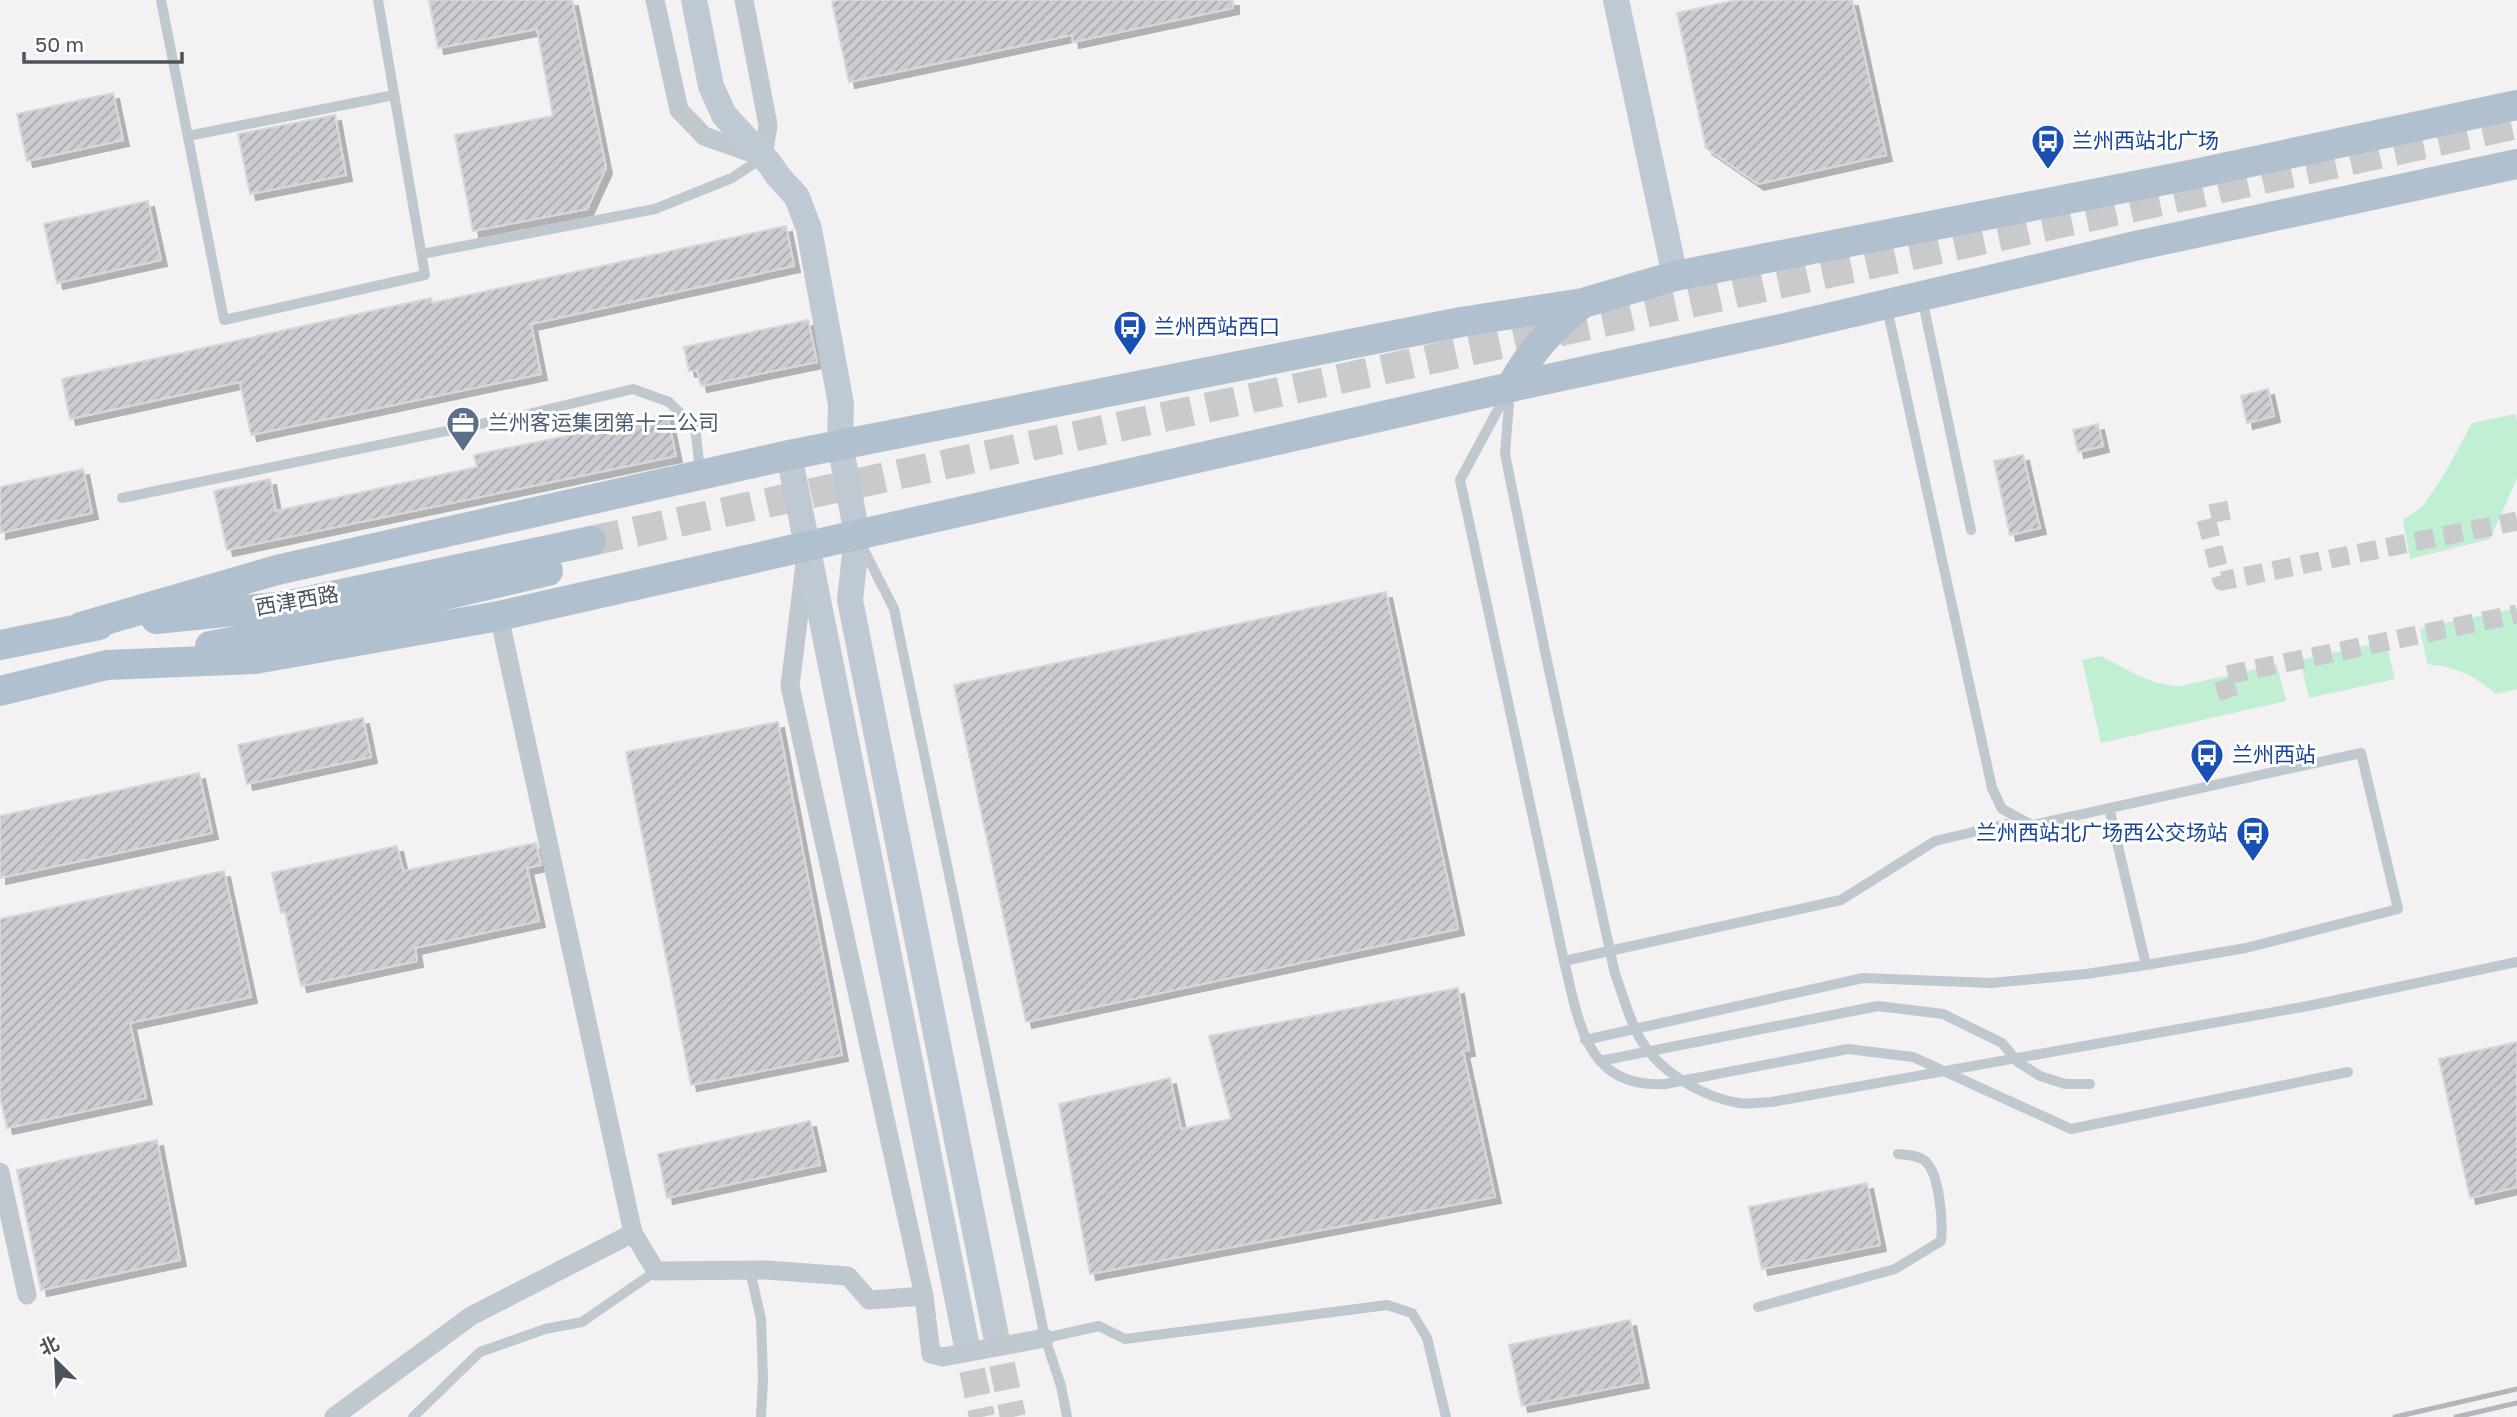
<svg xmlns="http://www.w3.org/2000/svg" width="2517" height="1417" viewBox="0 0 2517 1417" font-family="'Golos Text','Noto Sans SC',sans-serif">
	<defs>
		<pattern id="building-hatch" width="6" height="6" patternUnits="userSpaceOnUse" patternTransform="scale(1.75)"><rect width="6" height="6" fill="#cbcdd3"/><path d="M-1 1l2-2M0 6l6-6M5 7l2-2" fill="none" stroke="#a7a9ae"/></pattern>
		<filter id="shadow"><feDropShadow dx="6" dy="6" stdDeviation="0" flood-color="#0004"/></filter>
	</defs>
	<rect width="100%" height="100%" fill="#f3f1f1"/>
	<g fill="#c1efd3">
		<polygon points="2515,414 2517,421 2517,478 2490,539 2410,559 2403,520 2423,506 2445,473 2472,423"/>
		<path d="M2517,608V689L2496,694C2472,674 2458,668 2427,664L2420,628Z"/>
		<polygon points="2386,641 2395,679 2309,698 2300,660"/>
		<path d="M2101,656C2127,669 2151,686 2181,686L2277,664L2286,701L2101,743L2082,660Z"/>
	</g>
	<g fill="url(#building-hatch)" stroke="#d5d7dc" stroke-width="2" filter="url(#shadow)">
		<polygon points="429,0 572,0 606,168 587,209 473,231 455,135 553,116 537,29 438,48"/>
		<polygon points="840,0 1233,0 1233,8 1073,42 1072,35 849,82 832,2"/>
		<polygon points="1736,0 1852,0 1886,155 1758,184 1706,148 1677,13"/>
		<polygon points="113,93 123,140 27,161 17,114"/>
		<polygon points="335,115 346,175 250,194 238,134"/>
		<polygon points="148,201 161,260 57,283 44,224"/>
		<polygon points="786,226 794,266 531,324 541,374 251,435 240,382 70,419 62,379 431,298 432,303"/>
		<polygon points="808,320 817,362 701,386 697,370 689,371 684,347"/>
		<polygon points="2268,389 2274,416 2247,423 2241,396"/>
		<polygon points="667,415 676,456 227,550 214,491 270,479 276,511 477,467 474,455"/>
		<polygon points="2098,424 2103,446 2078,452 2073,430"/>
		<polygon points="2023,455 2040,528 2010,535 1994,461"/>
		<polygon points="83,469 92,513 0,533 0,487"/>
		<polygon points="1386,592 1458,929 1026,1022 954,685"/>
		<polygon points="363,718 371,757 247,784 238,745"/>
		<polygon points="778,722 842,1055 691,1085 626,752"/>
		<polygon points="199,773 212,833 0,878 0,816"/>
		<polygon points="536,843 541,865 527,868 539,921 415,948 417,961 301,986 285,912 281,913 272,873 397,846 403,871"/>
		<polygon points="224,871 251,997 130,1023 146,1098 7,1128 0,1097 0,919"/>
		<polygon points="1458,988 1469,1050 1463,1051 1495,1197 1090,1274 1059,1104 1170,1078 1181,1129 1231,1119 1209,1036"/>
		<polygon points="2517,1042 2517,1187 2470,1198 2439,1059"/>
		<polygon points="810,1121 820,1165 667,1198 658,1154"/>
		<polygon points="157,1140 180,1260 41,1290 17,1170"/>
		<polygon points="1867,1183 1880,1245 1762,1269 1749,1207"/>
		<polygon points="1630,1320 1643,1382 1522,1406 1509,1345"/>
	</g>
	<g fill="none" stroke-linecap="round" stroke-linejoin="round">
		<g stroke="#c8cacc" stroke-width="19" stroke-dasharray="19 10" stroke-linecap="butt">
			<polyline points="2229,510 2205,515 2222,581 2517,521"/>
			<polyline points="2229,698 2222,676 2517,614"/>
		</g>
		<g stroke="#c8cacc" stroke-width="26" stroke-dasharray="26 13" stroke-linecap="butt">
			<polyline points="994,1326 1013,1417"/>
			<polyline points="964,1332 982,1417"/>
		</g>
		<polyline stroke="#c8cacc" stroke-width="30" stroke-dasharray="30 15" stroke-linecap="butt" points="591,541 2517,124"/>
		<g stroke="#bfc8cf" stroke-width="10">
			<polyline points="161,0 224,320 425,275 378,0"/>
			<polyline points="188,136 394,95"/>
			<polyline points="422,254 655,209 732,178 762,158"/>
			<polyline points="1922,298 1971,530"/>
			<polyline points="1887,308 1992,788 2002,809 2032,825 2361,753 2398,909 2246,948 2146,965 2109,808"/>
			<polyline points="1510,391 1505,454 1546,656"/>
			<path d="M1507,393L1460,480L1564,961C1579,1022 1586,1089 1665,1084L1848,1049L1913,1057L2071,1129L2348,1072"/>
			<polyline points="122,498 524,415 633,389 669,402 695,427 700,470"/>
			<polyline points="863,548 894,609 1045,1338 1061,1386 1067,1417"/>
			<polyline points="1564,961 1841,900 1935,841 2007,824"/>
			<polyline points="2313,1005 2517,962"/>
			<polyline points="1585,1040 1863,978 1991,983 2086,974 2146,965"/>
			<polyline points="1600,1061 1878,1006 1943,1014 2002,1043 2018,1062 2040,1076 2065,1084 2090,1084"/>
			<polyline points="750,1271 761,1319 763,1379 761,1417"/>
			<path d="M1758,1307L1895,1269L1941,1241C1943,1222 1940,1174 1925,1161C1918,1155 1907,1155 1898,1154"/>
			<polyline points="1045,1338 1099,1326 1125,1339 1387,1305 1412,1313 1427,1338 1446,1417"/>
			<polyline points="413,1417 480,1352 545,1329 582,1322 656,1271"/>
		</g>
		<g stroke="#bfc8cf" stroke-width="19">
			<polyline points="655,0 679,110 704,136 763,157 768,125 744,0"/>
			<polyline points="805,564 790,686 924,1296 931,1354 943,1357 1045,1338"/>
			<polyline points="499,616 633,1233 656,1271 766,1270 848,1276 869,1300 924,1296"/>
			<polyline points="0,1172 27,1295"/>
			<polyline points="334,1417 471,1316 633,1233"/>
		</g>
		<g stroke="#bfc9d4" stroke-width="26">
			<polyline points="694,0 711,86 724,115 769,163 778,176 797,197 809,229 841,404 840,444 857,535 850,600 994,1326"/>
			<polyline points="1616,0 1675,276"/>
			<polyline points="789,455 964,1332"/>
		</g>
		<g stroke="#b1c0ce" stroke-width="30">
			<path d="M1511,387C1529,353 1552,327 1583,303"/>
			<polyline points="156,619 285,606 591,541"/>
			<polyline points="81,627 277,570 789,455 1461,322 1583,303 1675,276 2190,175 2517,105"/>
			<polyline points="0,645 99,625"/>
			<polyline points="210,646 289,631 548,571"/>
			<polyline points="0,691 107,665 255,659 499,616 1511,387 1776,330 2135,246 2517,164"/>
		</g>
		<g stroke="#b3b6bb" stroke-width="5">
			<polyline points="2395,1417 2517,1389"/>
			<polyline points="2456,1417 2517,1403"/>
		</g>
		<path stroke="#bfc8cf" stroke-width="10" d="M1546,656L1615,974C1625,1000 1632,1032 1650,1053C1671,1078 1707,1098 1739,1103C1749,1105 1761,1102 1772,1102L2313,1005"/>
	</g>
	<defs>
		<symbol id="bus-pin" viewBox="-11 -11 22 30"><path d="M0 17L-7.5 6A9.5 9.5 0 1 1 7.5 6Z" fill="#1a4fb4" stroke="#fff"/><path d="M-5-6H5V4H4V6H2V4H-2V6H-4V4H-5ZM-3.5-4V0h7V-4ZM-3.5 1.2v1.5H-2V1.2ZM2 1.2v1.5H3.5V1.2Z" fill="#fff"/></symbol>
		<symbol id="office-pin" viewBox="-11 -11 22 30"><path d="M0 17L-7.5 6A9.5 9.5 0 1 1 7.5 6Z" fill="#5c6f8a" stroke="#fff"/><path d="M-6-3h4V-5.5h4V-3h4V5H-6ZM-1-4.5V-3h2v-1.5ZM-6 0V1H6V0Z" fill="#fff"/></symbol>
	</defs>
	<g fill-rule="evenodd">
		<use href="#bus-pin" x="2029" y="122" width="38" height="52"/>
		<use href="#bus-pin" x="1111" y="308" width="38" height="52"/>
		<use href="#office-pin" x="444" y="404" width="38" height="52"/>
		<use href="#bus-pin" x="2188" y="736" width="38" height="52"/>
		<use href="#bus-pin" x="2234" y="814" width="38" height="52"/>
	</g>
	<g text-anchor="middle" stroke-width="6" stroke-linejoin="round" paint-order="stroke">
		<g font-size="21" fill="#164399" stroke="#fff" text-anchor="start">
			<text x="2072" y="148">兰州西站北广场</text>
			<text x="1154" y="334">兰州西站西口</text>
			<text x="2232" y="762">兰州西站</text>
			<text x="2228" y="840" text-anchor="end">兰州西站北广场西公交场站</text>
		</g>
		<g font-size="21" fill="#4e5e75" stroke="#fff" text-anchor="start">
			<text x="488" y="430">兰州客运集团第十二公司</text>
		</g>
		<g font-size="21" fill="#49545e" stroke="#fff">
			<text transform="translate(297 601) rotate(-10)" y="7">西津西路</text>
		</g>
	</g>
	<g transform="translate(56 1361) rotate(336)" stroke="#ffffff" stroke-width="5" paint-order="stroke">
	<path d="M0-5L12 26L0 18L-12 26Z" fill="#49545e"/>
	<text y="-10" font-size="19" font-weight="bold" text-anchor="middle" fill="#49545e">北</text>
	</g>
	<path d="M24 52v10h158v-10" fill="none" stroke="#49545e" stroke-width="3.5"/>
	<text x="35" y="52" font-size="21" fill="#49545e" stroke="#ffffff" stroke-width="5" paint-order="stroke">50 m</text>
</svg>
